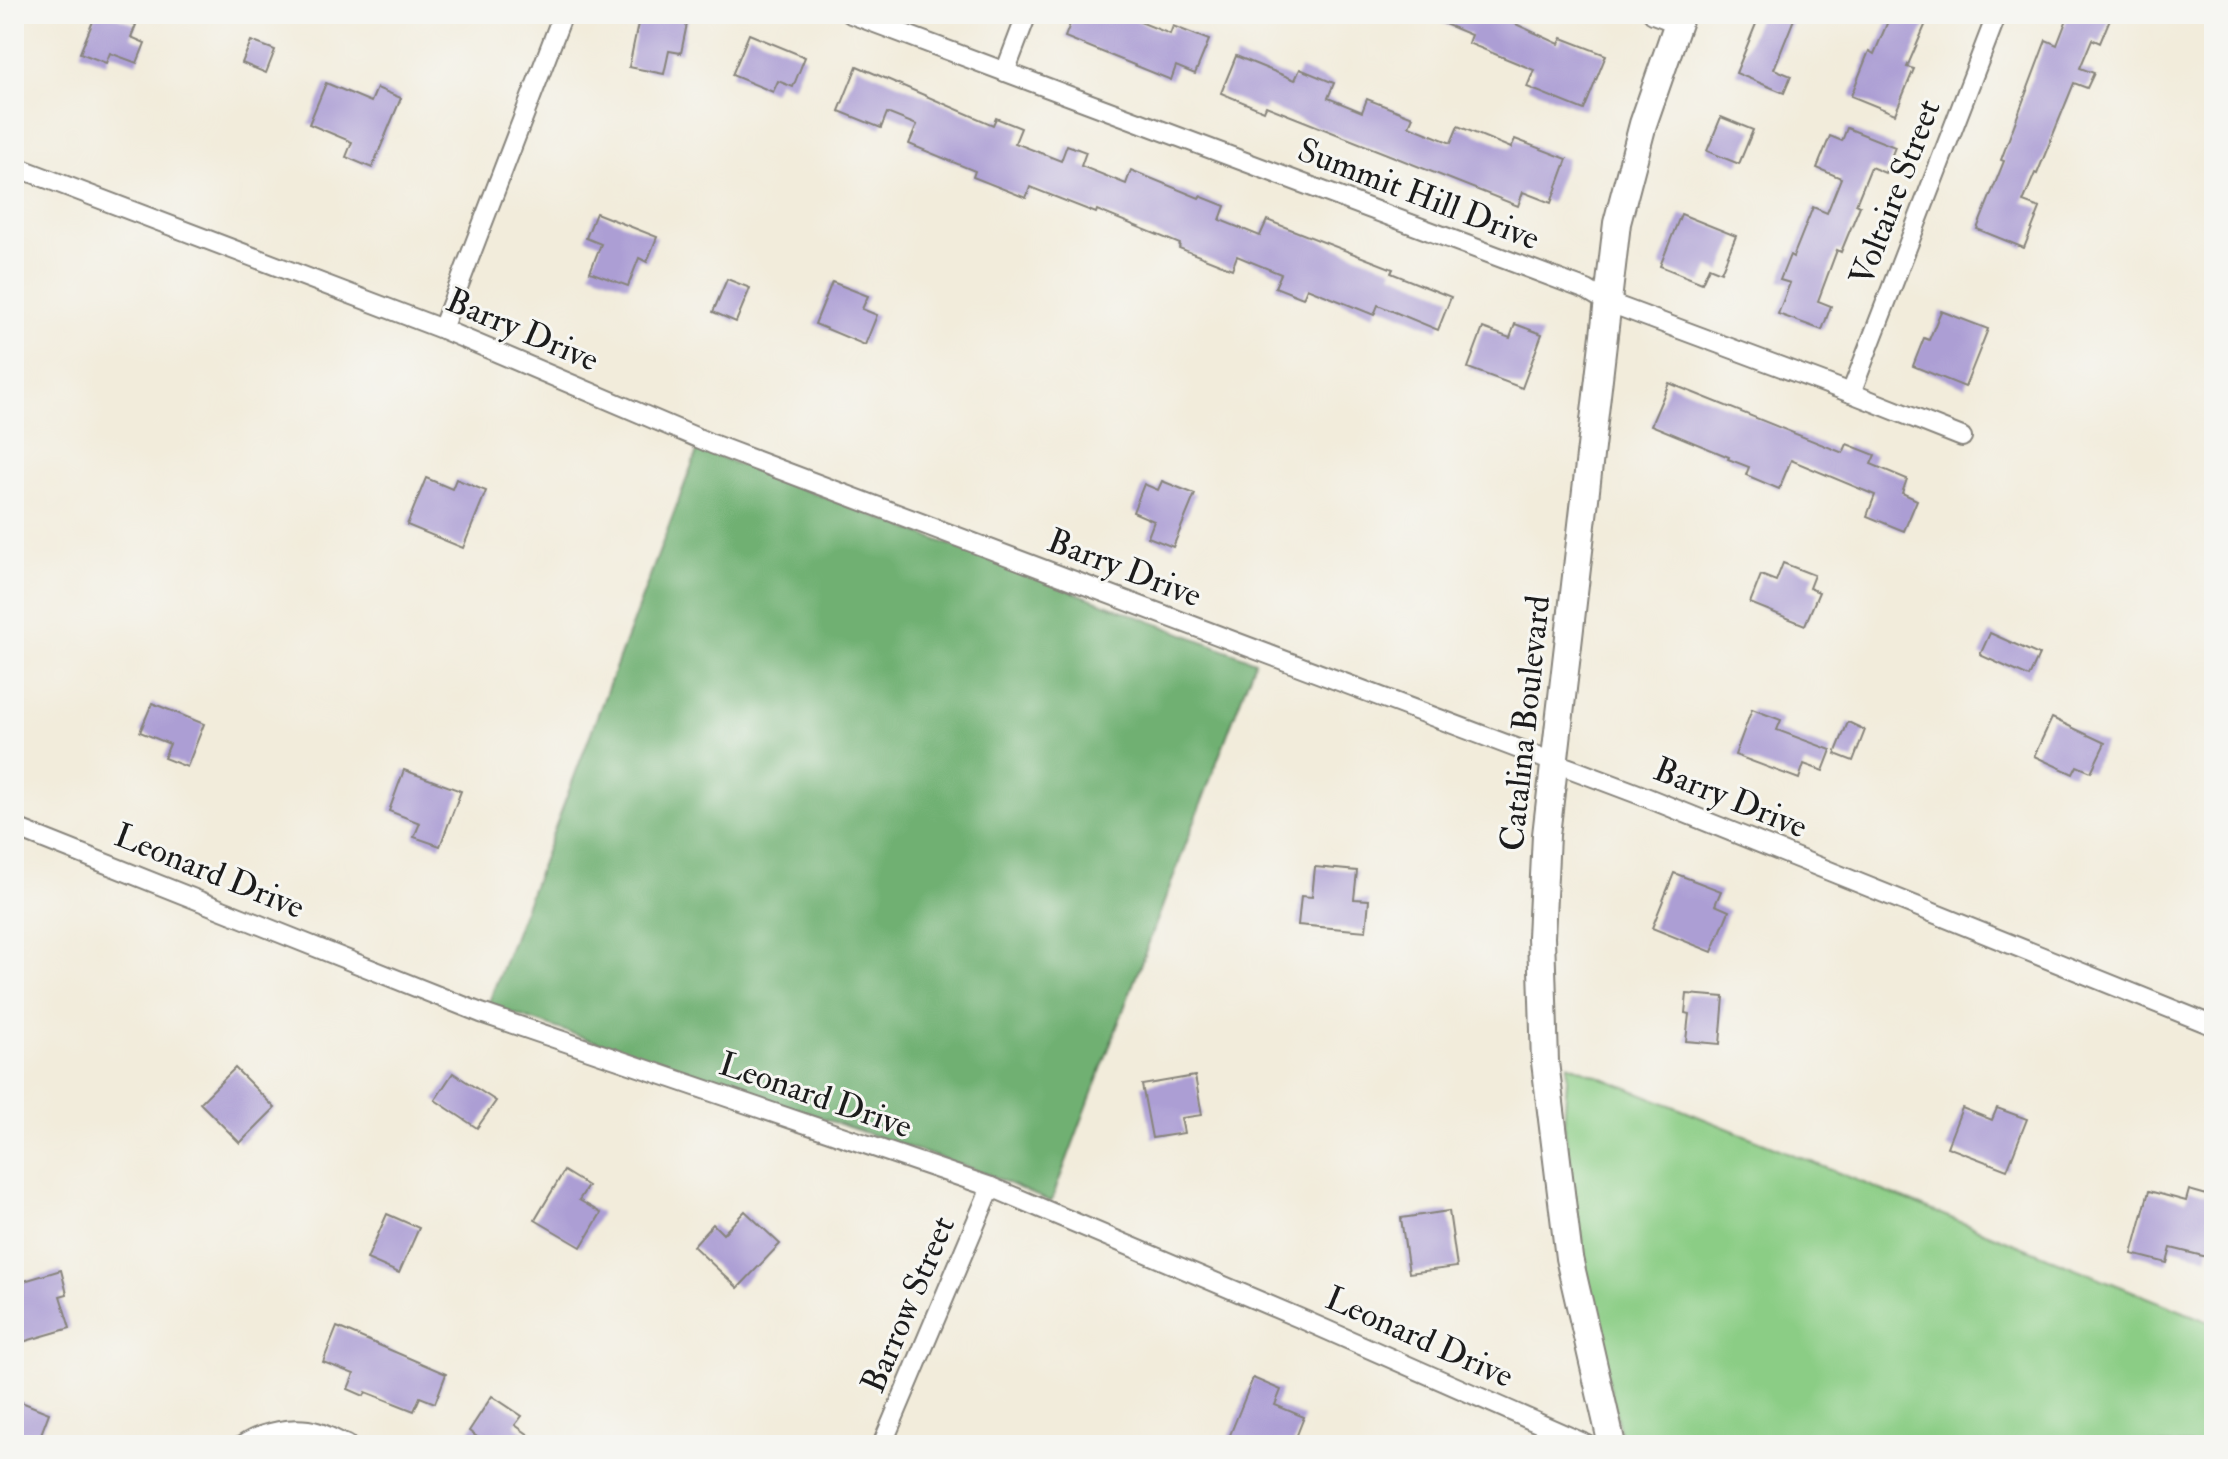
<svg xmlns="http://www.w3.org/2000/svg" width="2228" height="1459" viewBox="0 0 2228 1459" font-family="'IM FELL Double Pica',serif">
	<rect width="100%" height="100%" fill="#f6f6f2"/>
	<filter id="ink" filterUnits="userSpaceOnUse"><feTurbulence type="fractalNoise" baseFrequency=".0125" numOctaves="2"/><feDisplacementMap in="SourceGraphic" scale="16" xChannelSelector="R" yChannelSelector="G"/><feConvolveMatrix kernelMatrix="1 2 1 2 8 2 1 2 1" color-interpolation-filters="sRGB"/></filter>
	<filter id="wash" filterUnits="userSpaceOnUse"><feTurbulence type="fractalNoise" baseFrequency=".006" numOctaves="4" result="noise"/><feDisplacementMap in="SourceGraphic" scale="32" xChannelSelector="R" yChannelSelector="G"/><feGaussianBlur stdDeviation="1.8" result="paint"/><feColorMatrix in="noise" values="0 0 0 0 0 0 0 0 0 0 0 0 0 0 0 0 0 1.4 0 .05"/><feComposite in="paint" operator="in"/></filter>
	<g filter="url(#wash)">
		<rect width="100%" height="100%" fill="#f2ecdb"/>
		<polygon fill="#8bcd85" stroke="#547450" stroke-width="2" points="1568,1064 2214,1324 2214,1445 1623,1445 1581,1257 1564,1123"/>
		<polygon fill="#70b072" stroke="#466647" stroke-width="2" points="698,449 1255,661 1051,1202 984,1173 488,1005"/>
		<g id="blocks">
			<g fill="#ac9ed4">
				<polygon points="96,14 109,14 136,25 131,37 145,43 137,63 110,53 106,63 80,53"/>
				<polygon points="640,14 689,14 681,53 669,51 664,74 629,67"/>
				<polygon points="1074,14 1137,14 1135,20 1170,34 1173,26 1209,40 1195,74 1176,66 1171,80 1065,37"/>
				<polygon points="1421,14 1494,14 1559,44 1562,38 1606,55 1584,110 1527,87 1534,70 1468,43 1471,35"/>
				<polygon points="1760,14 1796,14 1774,69 1791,76 1784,93 1736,73"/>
				<polygon points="1891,14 1930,14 1907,67 1914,69 1895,114 1851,96 1869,51 1874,54"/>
				<polygon points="2069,14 2112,14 2100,43 2092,39 2080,68 2094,73 2087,88 2074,83 2037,174 2035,173 2023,202 2040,208 2024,248 1977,229 2004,161 2001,160 2046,40 2057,45"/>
				<polygon points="749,34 805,57 793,87 778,81 773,92 732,75"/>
				<polygon points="251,41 275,50 266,73 242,63"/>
				<polygon points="1236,56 1295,80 1300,69 1334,83 1328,98 1362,112 1367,99 1413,117 1409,126 1451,143 1458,126 1511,148 1515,139 1567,159 1551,203 1523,192 1518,206 1266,106 1264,111 1221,93"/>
				<polygon points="857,66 993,125 996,118 1021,128 1015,143 1061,161 1067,145 1086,152 1081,166 1126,184 1131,170 1199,198 1200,196 1225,206 1220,220 1260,236 1267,220 1393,269 1391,273 1451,297 1438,330 1378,305 1374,315 1307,288 1303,298 1275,287 1281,274 1237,256 1232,269 1179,248 1180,244 1097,210 1096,213 1030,187 1026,198 973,177 975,171 909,144 917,125 887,113 881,128 839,111"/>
				<polygon points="326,83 371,102 377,88 401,98 372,168 346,157 352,142 309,124"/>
				<polygon points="1721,117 1753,130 1739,164 1707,151"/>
				<polygon points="1847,128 1895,147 1885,173 1871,167 1856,204 1860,206 1841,252 1837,250 1818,301 1831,306 1822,330 1778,314 1790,283 1780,280 1790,255 1793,257 1813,207 1827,213 1841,178 1817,168 1830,136 1842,141"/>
				<polygon points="596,213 657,237 647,262 639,258 628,286 590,272 601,244 586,238"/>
				<polygon points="1681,214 1736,236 1721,272 1709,267 1702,283 1660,266"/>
				<polygon points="727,279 750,288 736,322 713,312"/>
				<polygon points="832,282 868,296 862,309 877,315 865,345 815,324"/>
				<polygon points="1941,311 1988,329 1965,387 1913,366 1924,338 1929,340"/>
				<polygon points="1515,324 1542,334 1522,388 1468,368 1483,328 1510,338"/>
				<polygon points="1669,383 1843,453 1847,444 1875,455 1871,464 1907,479 1902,493 1917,500 1904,531 1867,516 1875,495 1791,460 1779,489 1746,475 1749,467 1728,459 1729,457 1651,425"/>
				<polygon points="426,478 452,489 456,479 486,491 463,548 407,525"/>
				<polygon points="1162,481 1195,494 1173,547 1148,537 1154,521 1133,512 1144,484 1158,490"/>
				<polygon points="1783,563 1814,575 1809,588 1819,592 1805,625 1750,603 1761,575 1776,581"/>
				<polygon points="1990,633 2039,655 2029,677 1980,655"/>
				<polygon points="152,703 204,724 187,767 164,758 170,744 140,732"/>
				<polygon points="1752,709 1781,720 1777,730 1831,750 1823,771 1804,764 1799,779 1735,755"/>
				<polygon points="2052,718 2105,743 2091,772 2077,766 2073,774 2034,756"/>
				<polygon points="1848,722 1865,730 1853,761 1835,754"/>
				<polygon points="404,770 461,791 440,846 414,837 420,823 389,811"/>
				<polygon points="1315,867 1357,871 1354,899 1369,900 1366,931 1298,925 1301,896 1312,897"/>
				<polygon points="1674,873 1721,891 1715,905 1729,911 1712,952 1652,928"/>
				<polygon points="1687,994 1724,997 1720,1044 1686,1041 1689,1014 1685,1013"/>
				<polygon points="235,1068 275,1108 240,1143 200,1103"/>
				<polygon points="453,1073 496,1101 477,1128 435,1100"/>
				<polygon points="1195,1076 1202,1115 1181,1118 1184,1133 1152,1138 1142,1085"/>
				<polygon points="1962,1108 1992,1120 1997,1108 2027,1119 2007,1170 1947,1147"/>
				<polygon points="564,1171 588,1186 579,1200 601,1213 581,1247 535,1220"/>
				<polygon points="2189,1190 2214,1197 2214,1230 2207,1257 2171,1248 2167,1263 2132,1254 2149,1191 2186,1201"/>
				<polygon points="745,1211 780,1244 738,1288 693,1246 713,1224 723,1234"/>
				<polygon points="1449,1211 1457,1267 1409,1273 1401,1218"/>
				<polygon points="387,1214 419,1228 399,1273 367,1259"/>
				<polygon points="61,1270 67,1294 60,1296 70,1328 19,1343 14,1326 14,1284"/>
				<polygon points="337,1327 446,1374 435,1403 420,1397 414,1411 366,1392 364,1396 348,1389 354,1374 323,1362"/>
				<polygon points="1253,1378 1281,1390 1275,1405 1304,1417 1293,1445 1226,1445"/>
				<polygon points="492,1396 522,1416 515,1425 529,1435 522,1445 488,1445 469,1431"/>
				<polygon points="14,1399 49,1413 38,1442 14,1432"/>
			</g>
		</g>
	</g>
	<g filter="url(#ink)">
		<use href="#blocks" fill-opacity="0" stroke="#87847c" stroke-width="2"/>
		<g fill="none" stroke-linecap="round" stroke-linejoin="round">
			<defs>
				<g id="street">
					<polyline points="851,14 1587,290 1607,302 1851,393 1962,437"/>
					<polyline points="1653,14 1677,23"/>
					<polyline points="1005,72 1027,14"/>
					<polyline points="14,166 442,329 712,444 1638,794 2214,1026"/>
					<polyline points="442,329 563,14"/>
					<polyline points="1851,393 1997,14"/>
					<polyline points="14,827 481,1013 991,1187 1304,1320 1588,1445"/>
					<path d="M243,1445C262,1432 295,1425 317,1432C327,1435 337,1441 347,1445"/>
					<polyline points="882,1445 991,1187"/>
				</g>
				<polyline id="secondary" points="1612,1445 1569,1258 1545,1062 1541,937 1546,835 1617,223 1643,124 1681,14"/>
			</defs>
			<use href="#street" stroke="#87847c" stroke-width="22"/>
			<use href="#secondary" stroke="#87847c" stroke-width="30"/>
			<use href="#street" stroke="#fff" stroke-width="18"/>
			<use href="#secondary" stroke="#fff" stroke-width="26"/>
		</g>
	</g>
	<g text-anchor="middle" stroke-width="6" stroke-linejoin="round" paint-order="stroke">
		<g font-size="34" fill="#1c1c1c" stroke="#f6f6f2">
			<text transform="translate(1894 192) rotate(-69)" y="12">Voltaire Street</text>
			<text transform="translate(1419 193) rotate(21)" y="12">Summit Hill Drive</text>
			<text transform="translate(523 329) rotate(23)" y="12">Barry Drive</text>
			<text transform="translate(1125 567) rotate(21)" y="12">Barry Drive</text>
			<text transform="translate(1524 723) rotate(-84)" y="12">Catalina Boulevard</text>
			<text transform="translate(1731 797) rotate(22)" y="12">Barry Drive</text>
			<text transform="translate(210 870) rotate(22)" y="12">Leonard Drive</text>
			<text transform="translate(816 1094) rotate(19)" y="12">Leonard Drive</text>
			<text transform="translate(907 1304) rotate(-67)" y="12">Barrow Street</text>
			<text transform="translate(1420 1336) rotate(24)" y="12">Leonard Drive</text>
		</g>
	</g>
	<rect width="2228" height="1459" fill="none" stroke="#f6f6f2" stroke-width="48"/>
</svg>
